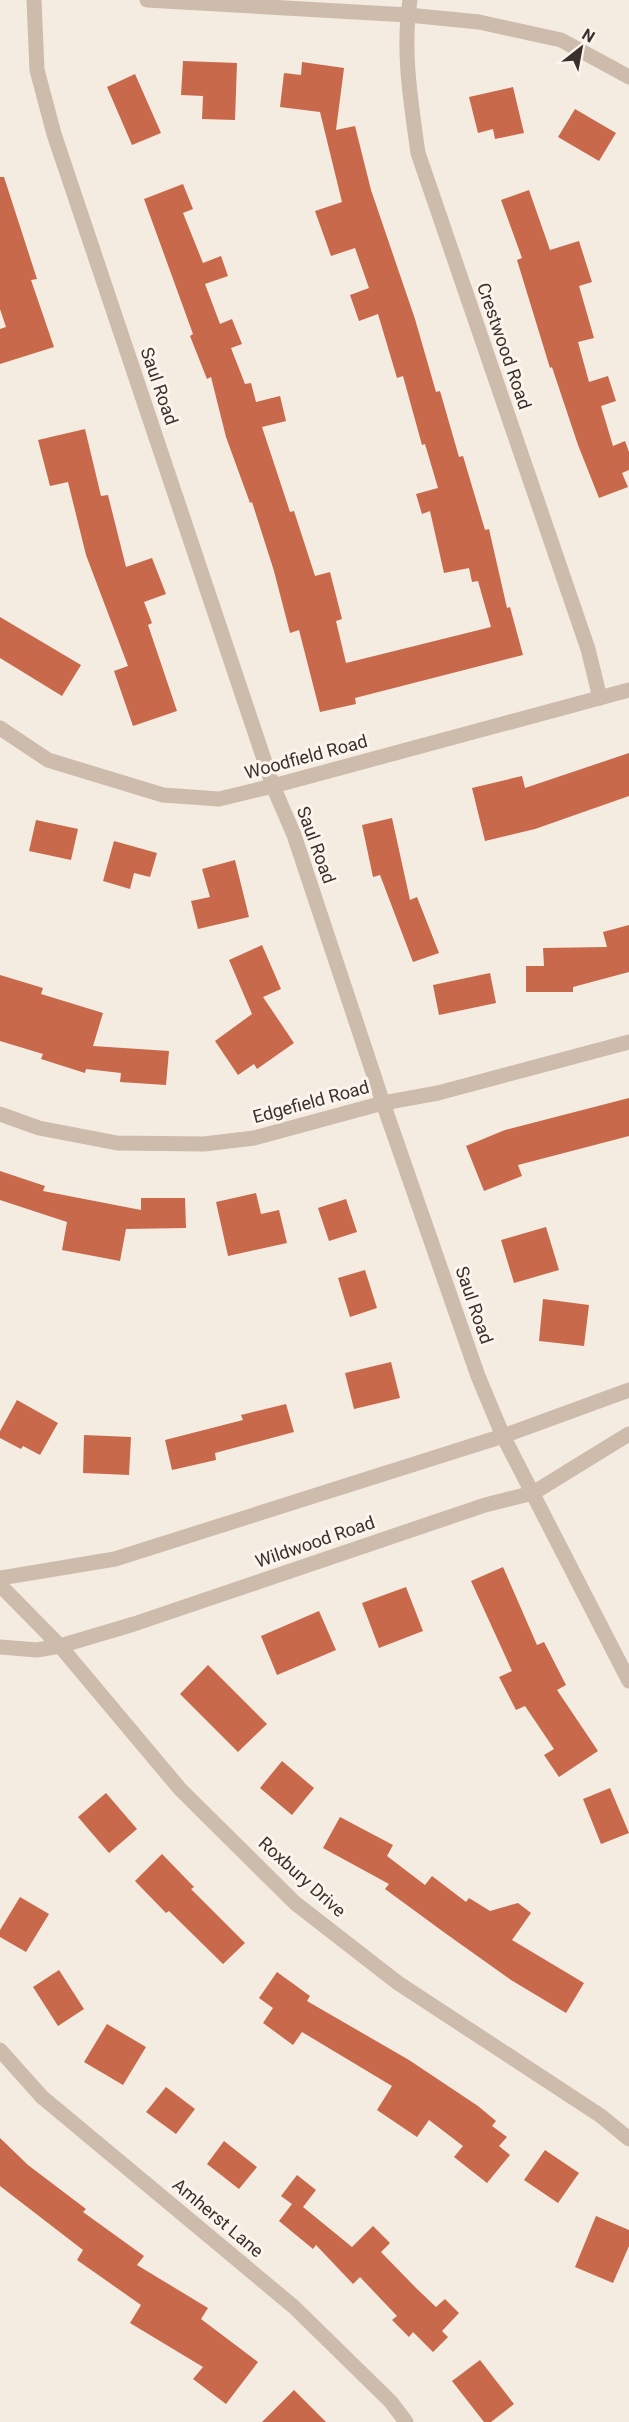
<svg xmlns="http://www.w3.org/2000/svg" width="629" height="2422" viewBox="0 0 629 2422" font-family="Roboto,sans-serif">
	<rect width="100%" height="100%" fill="#f4ebe1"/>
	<g fill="#c8694b">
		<polygon points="183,61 237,63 235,120 202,119 203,96 181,95"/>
		<polygon points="302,62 344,68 336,130 355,126 371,190 415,319 436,392 440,391 459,457 463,456 485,530 489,529 507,608 510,607 523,655 355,698 356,704 320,712 299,630 290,633 274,571 252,502 250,503 226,437 211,377 207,379 190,336 193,334 144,199 183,184 193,209 183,213 203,263 221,256 228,276 205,284 220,324 232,319 242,344 231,348 245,384 251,383 256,402 280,396 286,421 262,427 290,512 294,511 315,576 330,572 342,619 336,621 346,663 491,627 478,581 472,582 469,568 444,573 430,511 422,514 416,494 438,488 425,444 422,445 403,376 397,378 378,314 359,321 350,295 369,288 355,248 331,256 315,211 342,202 320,112 280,107 284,73 301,75"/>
		<polygon points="135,74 161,133 132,145 107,87"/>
		<polygon points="513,87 524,133 495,139 493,129 478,133 469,97"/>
		<polygon points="575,109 616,133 599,161 558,137"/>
		<polygon points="0,177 4,177 37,279 31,280 54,347 0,364 0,329 6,327 0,309"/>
		<polygon points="529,190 550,250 579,241 592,282 579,286 594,338 578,342 589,382 608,376 616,401 601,406 613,446 625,441 629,452 629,470 622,473 628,487 599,498 578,445 552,367 550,368 517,260 522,258 501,200"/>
		<polygon points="85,429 101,496 108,495 126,567 152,558 166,594 144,602 152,623 148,625 177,711 133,726 114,671 128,666 86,555 68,482 50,486 38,440"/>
		<polygon points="0,617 81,665 62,696 0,658"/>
		<polygon points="629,753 629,796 535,829 485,841 472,788 522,776 525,788"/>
		<polygon points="392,818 410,900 417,897 439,953 413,962 380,875 373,877 362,825"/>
		<polygon points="36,820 78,829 71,860 29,851"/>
		<polygon points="114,841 157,853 150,877 134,873 130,889 103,881"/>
		<polygon points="235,860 249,917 198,929 191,901 210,897 202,869"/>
		<polygon points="629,925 629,972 573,987 573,992 526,992 526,966 544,966 543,948 607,947 603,932"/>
		<polygon points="262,945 281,989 263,997 294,1043 257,1069 254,1064 238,1075 215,1041 252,1014 229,960"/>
		<polygon points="490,973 496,1003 439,1015 433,985"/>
		<polygon points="0,975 43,988 41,994 103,1013 93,1046 169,1051 166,1085 120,1082 121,1073 86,1069 85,1073 41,1059 43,1054 0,1041"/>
		<polygon points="629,1098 629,1136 518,1165 522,1176 484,1191 466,1146 505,1130"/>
		<polygon points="0,1171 45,1186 43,1191 141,1210 141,1198 185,1198 186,1228 126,1229 120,1261 62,1250 67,1222 0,1200"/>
		<polygon points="256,1193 261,1214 279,1210 287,1243 228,1256 216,1202"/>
		<polygon points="346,1199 357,1232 329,1241 318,1208"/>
		<polygon points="546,1227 559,1270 514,1283 501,1240"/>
		<polygon points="365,1270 377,1308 350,1317 338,1278"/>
		<polygon points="543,1299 589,1305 584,1346 539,1341"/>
		<polygon points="391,1362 400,1398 354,1409 345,1373"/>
		<polygon points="17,1400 58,1423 40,1455 23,1446 21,1449 0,1438 0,1431"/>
		<polygon points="286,1404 294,1432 215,1453 216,1460 172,1470 165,1440 243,1420 241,1415"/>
		<polygon points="84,1435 131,1437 129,1475 83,1473"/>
		<polygon points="503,1567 537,1645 544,1642 566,1685 557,1690 598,1751 559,1777 544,1755 554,1749 525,1706 516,1710 499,1677 512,1671 471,1581"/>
		<polygon points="406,1587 423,1631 379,1648 362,1603"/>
		<polygon points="319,1611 336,1650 277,1675 261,1636"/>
		<polygon points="208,1665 267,1724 238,1752 180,1694"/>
		<polygon points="282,1761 314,1788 292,1815 260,1788"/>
		<polygon points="610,1788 629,1833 601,1844 583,1799"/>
		<polygon points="106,1793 137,1829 109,1853 78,1817"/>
		<polygon points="340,1817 393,1845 387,1856 425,1885 432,1876 466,1902 469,1898 490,1911 518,1903 531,1913 512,1940 584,1983 566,2013 511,1980 445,1933 385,1889 389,1884 323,1848"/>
		<polygon points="162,1854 194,1887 191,1889 245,1943 223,1964 169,1911 166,1913 135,1881"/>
		<polygon points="20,1897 49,1914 26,1952 0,1937 0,1930"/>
		<polygon points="59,1970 84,2009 58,2026 33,1987"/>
		<polygon points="277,1972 310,1996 307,2001 409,2060 478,2106 496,2121 492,2126 507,2137 499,2146 510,2155 487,2183 454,2157 463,2146 429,2120 417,2137 377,2110 392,2086 302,2032 293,2045 263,2023 273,2008 259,1998"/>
		<polygon points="107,2024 146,2047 123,2085 84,2062"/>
		<polygon points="166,2087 195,2109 176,2134 146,2112"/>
		<polygon points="0,2138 28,2165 86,2209 83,2212 144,2256 137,2265 208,2308 201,2319 258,2362 226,2404 193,2379 203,2367 130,2323 141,2305 77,2260 83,2250 0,2186"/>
		<polygon points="224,2141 257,2167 239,2189 207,2164"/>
		<polygon points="545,2150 579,2173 558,2203 524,2180"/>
		<polygon points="297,2175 316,2190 303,2207 352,2247 373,2226 390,2243 381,2252 416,2288 436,2307 445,2299 459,2313 442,2331 448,2337 433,2352 413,2332 409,2337 392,2320 397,2316 360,2277 353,2284 316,2245 313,2249 279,2221 292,2204 281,2196"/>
		<polygon points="596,2216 629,2230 629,2246 613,2283 575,2267"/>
		<polygon points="480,2360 514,2404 491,2422 484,2422 452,2381"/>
		<polygon points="294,2390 326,2422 262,2422"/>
	</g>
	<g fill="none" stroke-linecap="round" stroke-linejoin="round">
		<g stroke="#cdbbac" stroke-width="15">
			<polyline points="34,0 37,70 54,134 273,786 294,835 383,1103 478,1376 503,1436 629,1681"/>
			<polyline points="147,0 408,15 479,22 561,40 629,77"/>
			<path d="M410,0C402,50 411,103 418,153L588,649L600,698"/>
			<polyline points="0,728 48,760 163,795 219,799 273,786 629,690"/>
			<polyline points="0,1114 39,1128 117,1143 204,1144 254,1138 383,1103 438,1093 629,1042"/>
			<polyline points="0,1578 115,1559 503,1436 629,1390"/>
			<polyline points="0,1585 60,1646 180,1789 295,1903 398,1983 601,2116 629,2139"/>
			<polyline points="0,1647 37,1650 60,1646 134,1624 485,1505 533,1493 629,1434"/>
			<polyline points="0,2050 42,2097 294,2307 391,2402 406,2422"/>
		</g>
	</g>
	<g text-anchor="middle" stroke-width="6" stroke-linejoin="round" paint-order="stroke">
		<g font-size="18" fill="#3b302b" stroke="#fbf5ee">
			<text transform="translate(504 346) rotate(71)" y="6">Crestwood Road</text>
			<text transform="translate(159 386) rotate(71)" y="6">Saul Road</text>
			<text transform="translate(306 757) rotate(-15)" y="6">Woodfield Road</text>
			<text transform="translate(316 845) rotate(70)" y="6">Saul Road</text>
			<text transform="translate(311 1102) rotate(-15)" y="6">Edgefield Road</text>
			<text transform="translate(474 1305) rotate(71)" y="6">Saul Road</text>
			<text transform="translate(315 1542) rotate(-19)" y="6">Wildwood Road</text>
			<text transform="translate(302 1877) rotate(42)" y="6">Roxbury Drive</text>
			<text transform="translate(218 2218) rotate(40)" y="6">Amherst Lane</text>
		</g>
	</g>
	<g transform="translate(581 48) rotate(31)" stroke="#fbf5ee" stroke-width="4.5" paint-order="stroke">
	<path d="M0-4.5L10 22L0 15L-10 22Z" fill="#3b302b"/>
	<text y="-9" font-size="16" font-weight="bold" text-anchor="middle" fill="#3b302b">N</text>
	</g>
</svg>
